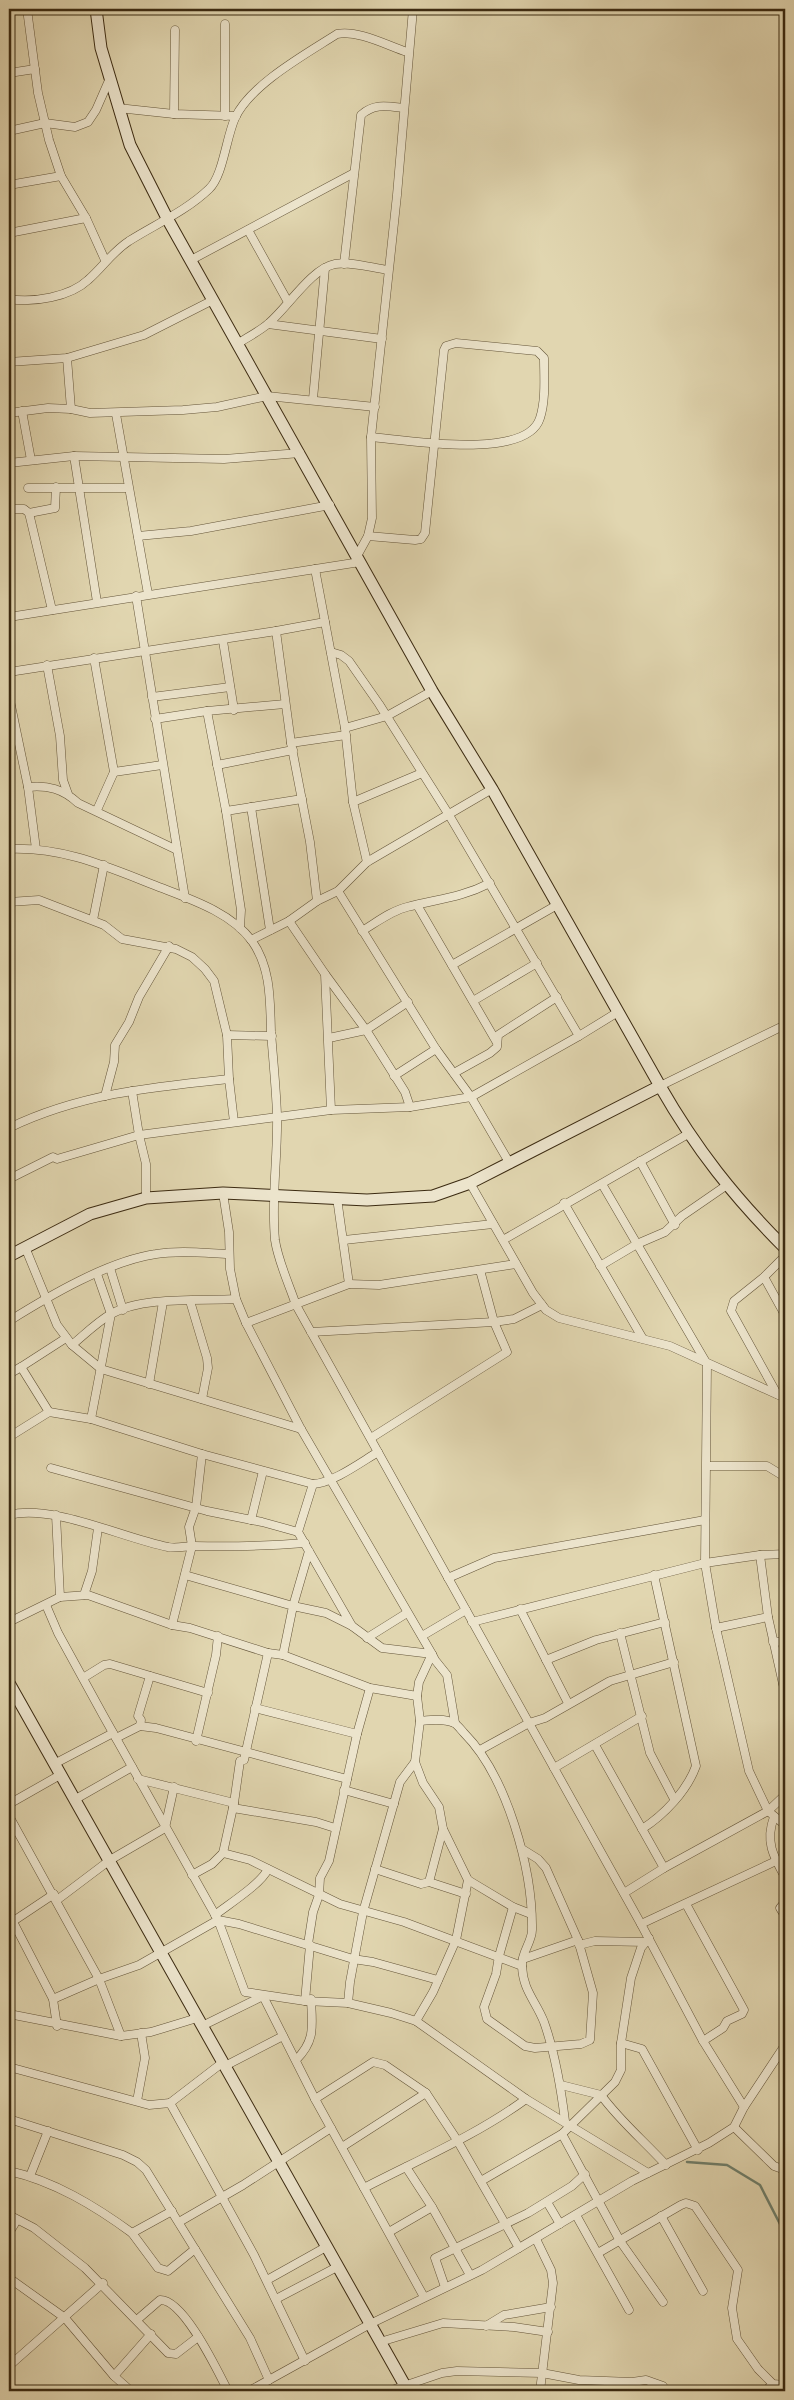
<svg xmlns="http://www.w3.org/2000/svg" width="794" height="2400" viewBox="0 0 794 2400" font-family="'IM FELL Great Primer',serif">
	<rect width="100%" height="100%" fill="#e1d6b0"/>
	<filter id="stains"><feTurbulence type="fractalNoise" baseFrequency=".004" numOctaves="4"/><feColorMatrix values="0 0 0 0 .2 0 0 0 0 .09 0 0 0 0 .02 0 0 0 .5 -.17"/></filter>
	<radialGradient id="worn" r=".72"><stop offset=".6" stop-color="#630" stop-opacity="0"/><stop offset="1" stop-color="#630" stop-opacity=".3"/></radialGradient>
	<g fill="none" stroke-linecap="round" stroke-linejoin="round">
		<polyline stroke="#70806d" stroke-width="2.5" points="687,2162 727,2165 760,2185 782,2228 785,2230"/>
		<defs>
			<g id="street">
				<polyline points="27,9 38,93 49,140 61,176 86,218 105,260"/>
				<polyline points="9,73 35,69"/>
				<polyline points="118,108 174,114 236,116"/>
				<polyline points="174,114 175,30"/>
				<polyline points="225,116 225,24"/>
				<polyline points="9,131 45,123 75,127 88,122 96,110 110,78"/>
				<polyline points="9,185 61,176"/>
				<polyline points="248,230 288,302"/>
				<polyline points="9,233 86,218"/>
				<polyline points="191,260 354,173"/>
				<path d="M344,264L361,115C374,103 387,106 404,108"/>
				<path d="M9,299C33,303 70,297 88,280C104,266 111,253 129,241C156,224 186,211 209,189C223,176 226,138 235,118C251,84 306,54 337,34C359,30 386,45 407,52"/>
				<polyline points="268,324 382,339"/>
				<path d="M237,344C248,337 260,331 269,323C287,308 312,268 335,264C351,261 372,268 388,270"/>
				<polyline points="67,358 71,409"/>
				<polyline points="9,362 67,358 144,335 213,300"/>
				<polyline points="313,399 325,268"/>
				<polyline points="22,411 31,460"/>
				<polyline points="9,413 48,408 71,409 90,413 183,410 217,407 267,396 375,407"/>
				<polyline points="116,414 148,594"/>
				<polyline points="74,456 97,602"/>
				<polyline points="9,463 74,456 224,459 300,453"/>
				<polyline points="28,488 128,488"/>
				<polyline points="9,509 24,509 29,513 52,610"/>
				<polyline points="29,513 55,508 56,487"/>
				<polyline points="138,536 191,531 330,505"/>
				<path d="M368,536L415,540L421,539L425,533L444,350L446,346L456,343L537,351L544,358C544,376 546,400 540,418C527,461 406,440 371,437"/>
				<polyline points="357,556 368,536 372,518 371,437 397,195 413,9"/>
				<polyline points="315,569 345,728 353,802 367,862"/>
				<polyline points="136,596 185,898"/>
				<polyline points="9,617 360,562"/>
				<polyline points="276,631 325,622"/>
				<polyline points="223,641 234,710"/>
				<polyline points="94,658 114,772 97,810"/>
				<polyline points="47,665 60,736 63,780 68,794"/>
				<polyline points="9,672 276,631 291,743 310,842 317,901"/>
				<polyline points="9,696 28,787 36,849"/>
				<polyline points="152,697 230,687"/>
				<polyline points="207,711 226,811 241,910 240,928"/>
				<polyline points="155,719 207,711 285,704"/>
				<polyline points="345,728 387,716 432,691"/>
				<polyline points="291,743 346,735"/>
				<polyline points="217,765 293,750"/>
				<polyline points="114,772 162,765"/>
				<path d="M28,787C48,785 63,789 78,803L177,850"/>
				<polyline points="353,802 422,773"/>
				<polyline points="251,807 270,930"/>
				<polyline points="226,811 302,799"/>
				<path d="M9,849C63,847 105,866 154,885C187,898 230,911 252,941C271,968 270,1000 271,1032C273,1059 276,1087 277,1115C278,1157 271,1198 275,1240C278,1261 289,1284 296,1305L641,1924L703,2041L744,2107"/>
				<polyline points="338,891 436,1049 471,1097 510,1164"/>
				<polyline points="9,902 39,900 104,925 122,939 176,949 192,957 205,969 214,981 227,1035 229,1079 234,1122"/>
				<polyline points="417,905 496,1041"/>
				<polyline points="93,920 104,865"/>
				<polyline points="289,921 325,974 331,1110"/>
				<path d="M362,931C377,922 391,911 407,907C437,899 461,898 490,883"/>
				<polyline points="251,940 289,921 317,901 338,891 367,862 492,789"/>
				<polyline points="452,965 557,905"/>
				<polyline points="325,974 366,1030 405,1092 410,1107"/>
				<polyline points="473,1001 537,963"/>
				<polyline points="227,1035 272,1036"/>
				<polyline points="579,1036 618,1012"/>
				<polyline points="329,1038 366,1030 408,1002"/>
				<polyline points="454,1073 490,1053 497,1047 498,1035 557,997"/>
				<polyline points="394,1076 436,1049"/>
				<polyline points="660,1086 785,1025"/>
				<polyline points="132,1091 139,1135 146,1164 146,1198"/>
				<polyline points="105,1096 114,1062 115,1045 129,1022 139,997 169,946"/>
				<path d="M9,1128C79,1094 152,1087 229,1079"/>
				<polyline points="640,1161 675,1225"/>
				<polyline points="9,1179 53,1157 57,1159 139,1135 331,1110 410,1107 471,1097 579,1036 449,815 379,704 349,661 341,655 331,652"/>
				<polyline points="470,1183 533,1293 546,1310 559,1318 670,1346 785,1398"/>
				<polyline points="602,1184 707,1364 705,1563 716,1628 749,1771 768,1811 785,1825"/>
				<polyline points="223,1193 229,1232 230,1269 236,1299 246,1323 301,1429 432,1654 419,1682 417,1696 420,1721 415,1762 423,1783 439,1807 443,1829 468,1880 513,1907 531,1914"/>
				<polyline points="337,1198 349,1284"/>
				<polyline points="564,1203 643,1339"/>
				<polyline points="344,1240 493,1224"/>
				<polyline points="503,1240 688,1134"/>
				<polyline points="25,1247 57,1325 72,1345 101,1369 301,1429"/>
				<polyline points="600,1266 637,1244 665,1232 682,1216 727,1185"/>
				<polyline points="110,1268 123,1310"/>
				<polyline points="764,1277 785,1315"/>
				<polyline points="190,1301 207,1358 208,1368 202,1399"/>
				<path d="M9,1321C49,1296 108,1261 156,1254C179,1250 205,1253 229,1254"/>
				<polyline points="246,1323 349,1284 379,1285 516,1264"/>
				<polyline points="311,1332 494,1322 514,1319 542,1305"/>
				<path d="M72,1345C84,1335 97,1322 111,1314C143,1296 200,1301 236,1299"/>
				<polyline points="21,1367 66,1338"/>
				<polyline points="9,1374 21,1367 49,1412"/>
				<polyline points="149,1384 163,1302"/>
				<polyline points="777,1394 731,1311 734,1301 764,1277 785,1256"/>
				<polyline points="91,1419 111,1314 97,1274"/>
				<path d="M9,1437L49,1412L91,1419L202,1454L313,1484C333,1483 361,1462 378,1452"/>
				<polyline points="371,1438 507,1352 494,1322 480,1270"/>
				<polyline points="707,1466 767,1466 785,1477"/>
				<polyline points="51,1468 207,1511 262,1522 298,1532"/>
				<path d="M9,1515C54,1504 122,1538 168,1547C176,1549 186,1546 194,1546C231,1547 267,1546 305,1543"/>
				<polyline points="56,1515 60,1597"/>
				<polyline points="251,1520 263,1471"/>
				<polyline points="309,1551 293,1606 326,1613 352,1626 298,1532 313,1484"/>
				<polyline points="760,1555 768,1617 785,1693"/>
				<polyline points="185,1575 293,1606 283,1655"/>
				<polyline points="448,1578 494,1558 705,1520"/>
				<polyline points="84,1595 92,1571 98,1528"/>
				<polyline points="46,1605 58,1633 103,1715 218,1920 239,1924 353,1959 373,1962 438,1980"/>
				<polyline points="520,1609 568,1703"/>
				<polyline points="9,1622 60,1597 88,1595 172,1625 190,1628 268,1653 283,1655 370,1688 417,1696"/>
				<polyline points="472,1622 705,1563 760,1555 785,1554"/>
				<polyline points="172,1625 192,1546 189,1527 196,1507 202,1454"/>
				<polyline points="352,1626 382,1648 432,1654 435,1660 447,1675 455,1723"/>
				<polyline points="716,1628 768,1617"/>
				<polyline points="620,1633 650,1753 674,1799"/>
				<polyline points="422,1636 466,1610"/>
				<polyline points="367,1638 407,1613"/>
				<polyline points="773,1642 785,1641"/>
				<polyline points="546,1660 596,1640 665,1622"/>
				<polyline points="83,1678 104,1665 110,1664 208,1693"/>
				<polyline points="255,1708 357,1734"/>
				<path d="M420,1721C430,1720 444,1718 454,1723C457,1724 461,1730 464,1733C507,1776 533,1870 532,1930C532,1942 521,1953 522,1966C523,1991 536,2001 544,2022C555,2053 561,2088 565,2121"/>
				<polyline points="140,1726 141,1720 138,1716 150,1676"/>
				<polyline points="116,1738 140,1726 156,1728 347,1779"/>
				<polyline points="196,1741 216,1655 218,1636"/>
				<polyline points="595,1745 664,1868"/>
				<polyline points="480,1750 529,1723 545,1718 610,1681 674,1662"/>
				<polyline points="54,1764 113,1733"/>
				<polyline points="554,1768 642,1716"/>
				<polyline points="138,1779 234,1803"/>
				<polyline points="344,1790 394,1804"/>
				<polyline points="74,1800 132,1767"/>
				<polyline points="9,1804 60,1775"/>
				<polyline points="233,1808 316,1822 335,1828"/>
				<polyline points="9,1816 99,1979 121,2036"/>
				<path d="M774,1817C765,1841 773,1856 785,1877"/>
				<path d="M642,1829C664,1815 687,1791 696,1766L654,1575"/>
				<polyline points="223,1853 234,1803 240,1761 244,1760 268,1653"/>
				<polyline points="375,1869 421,1884 429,1882 466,1894"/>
				<polyline points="192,1875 212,1864 223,1853 250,1860 340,1904 404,1922 522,1966"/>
				<polyline points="429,1882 443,1829"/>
				<polyline points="624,1893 664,1868 768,1811 785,1795"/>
				<polyline points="57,1900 110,1860 165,1828 174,1787"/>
				<polyline points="785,1902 780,1908 785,1916"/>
				<polyline points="686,1904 744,2010 742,2014 727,2021 723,2028 703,2041"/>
				<polyline points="513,1907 499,1956 496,1974 484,2007 487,2019 525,2046 535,2048 581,2044 590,2040 593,1993 578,1940 546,1868 538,1859 522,1849"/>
				<polyline points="9,1914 53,1999 57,2026"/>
				<path d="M215,1915C229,1904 261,1884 268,1869"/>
				<polyline points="9,1924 54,1894"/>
				<polyline points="641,1924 776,1861"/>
				<polyline points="308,1944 313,1912 319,1895 320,1878 329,1861 357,1734 370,1688"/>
				<polyline points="579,1945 595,1941 646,1942"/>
				<polyline points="523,1959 578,1940"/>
				<polyline points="53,1999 99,1979 139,1965 218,1920 245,1992 305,2001 348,2003 391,2013 416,2021 526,2099 648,2173"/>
				<polyline points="305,2001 310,1945"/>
				<polyline points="348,2003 350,1982 363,1912 400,1782 415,1762"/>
				<polyline points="9,2014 121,2036 151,2032 197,2018"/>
				<polyline points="416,2021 433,1992 456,1940 468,1880"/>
				<polyline points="202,2026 263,1996 315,2099 424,2297"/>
				<polyline points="621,2043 642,2049 698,2150"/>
				<path d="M296,2060C316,2040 312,2026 311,1999"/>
				<polyline points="225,2066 283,2036"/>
				<polyline points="9,2067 149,2105 170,2103 254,2255 305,2361"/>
				<path d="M561,2085L601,2095C620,2121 644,2141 666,2165"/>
				<polyline points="315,2099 373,2062 385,2065 426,2093 457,2140 519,2248"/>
				<polyline points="137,2101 145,2058 141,2033"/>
				<polyline points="170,2103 222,2063"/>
				<polyline points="9,2119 123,2155 137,2162 146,2170 250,2338 269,2380"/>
				<polyline points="734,2127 774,2166 785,2170"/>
				<polyline points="562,2134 620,2241 663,2302"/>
				<polyline points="342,2147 426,2093"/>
				<polyline points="406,2167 432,2207 470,2275"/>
				<path d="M9,2171C54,2181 95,2206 132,2233L172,2211"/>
				<polyline points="30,2176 48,2131"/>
				<polyline points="481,2181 562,2134 615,2082 621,2070 621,2043 631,1978 641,1948 649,1938"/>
				<path d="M364,2188C418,2160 477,2135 526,2099"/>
				<polyline points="547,2202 560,2224"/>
				<polyline points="9,2215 34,2228 85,2268 168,2353 176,2354 198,2337"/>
				<polyline points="576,2215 629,2310"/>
				<polyline points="661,2216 703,2291"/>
				<polyline points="179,2222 243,2185 331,2128"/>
				<polyline points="389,2232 432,2207"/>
				<polyline points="9,2233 17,2220"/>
				<polyline points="132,2233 158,2268 168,2271 195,2249"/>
				<polyline points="536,2239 551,2270 553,2283 540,2391"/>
				<polyline points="598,2253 681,2205 686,2203 695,2206 738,2270 732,2308 737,2339 758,2369 773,2384 785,2385"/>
				<polyline points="9,2278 65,2318 114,2376"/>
				<polyline points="267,2280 326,2247"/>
				<polyline points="445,2287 435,2258 528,2213 572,2186 585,2174"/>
				<polyline points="276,2299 337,2267"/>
				<path d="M138,2319L160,2300C184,2299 218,2372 228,2391"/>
				<polyline points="486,2326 504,2315 551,2307"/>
				<polyline points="380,2342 443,2323 514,2327 548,2332"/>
				<polyline points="9,2366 103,2283"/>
				<polyline points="131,2391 114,2376 151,2334"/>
				<polyline points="249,2391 370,2324 482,2270 632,2181 709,2143 734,2127 744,2107 785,2045"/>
				<polyline points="389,2391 442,2373 457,2371 542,2373 579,2380 632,2382 646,2380 663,2386"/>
				<polyline points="765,2391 773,2384"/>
			</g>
			<g id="secondary">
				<path d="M660,1086C696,1149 734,1197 785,1248"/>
				<polyline points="9,1256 90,1214 146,1198 223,1193 367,1200 433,1196 470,1183 660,1086 492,789 432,691 168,220 130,145 101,48 96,9"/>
				<polyline points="9,1683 408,2391"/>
			</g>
		</defs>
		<use href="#street" stroke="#645539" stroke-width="9"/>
		<use href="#secondary" stroke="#3b2a11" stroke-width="13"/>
		<use href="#street" stroke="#ece4cc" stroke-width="8"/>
		<use href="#secondary" stroke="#ece4cc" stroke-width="11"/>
	</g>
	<rect width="794" height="2400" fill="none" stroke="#e1d6b0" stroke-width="30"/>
	<rect x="10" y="10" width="774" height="2380" fill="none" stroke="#3b2a11" stroke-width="2.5"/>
	<rect x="15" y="15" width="764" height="2370" fill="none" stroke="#3b2a11"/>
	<rect width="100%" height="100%" filter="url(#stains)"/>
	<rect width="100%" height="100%" fill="url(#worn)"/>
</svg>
